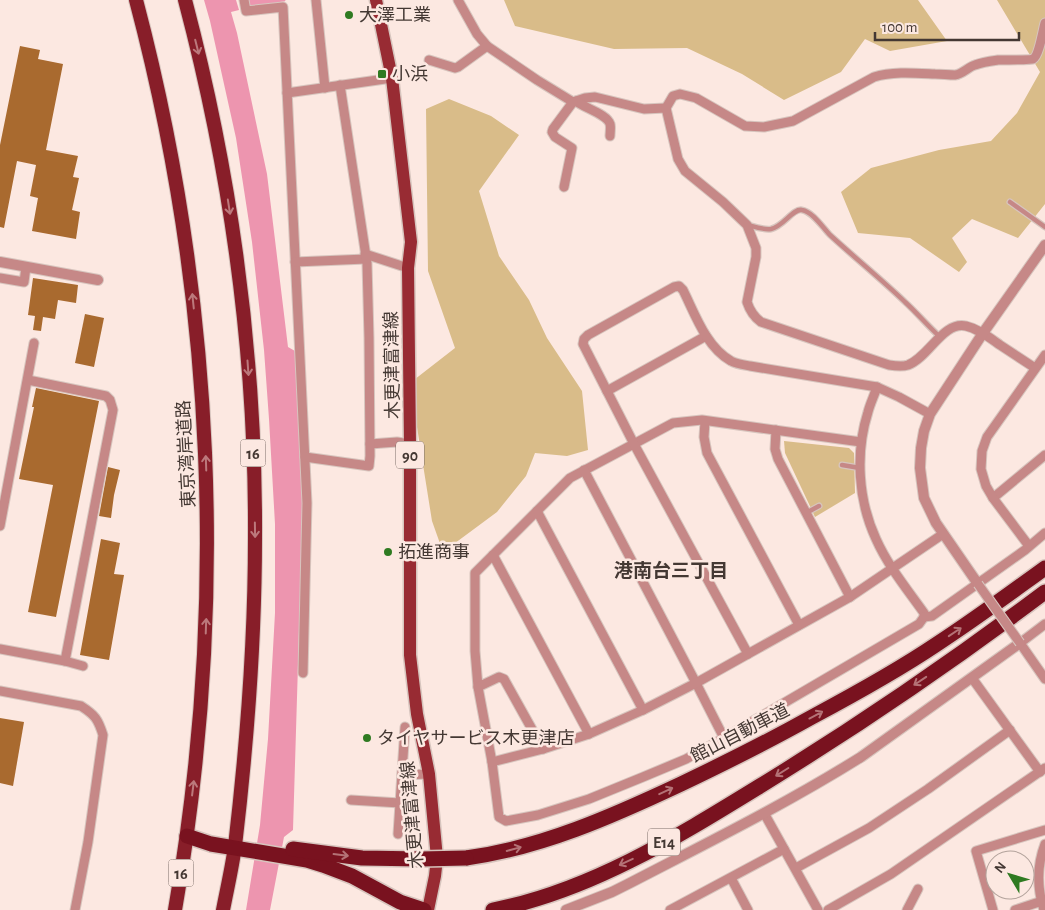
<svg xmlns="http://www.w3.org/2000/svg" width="1045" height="910" viewBox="0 0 1045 910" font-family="'Alegreya Sans','Noto Sans JP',sans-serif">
	<rect width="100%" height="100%" fill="#fce8e1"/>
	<g fill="#d9bc89">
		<polygon points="504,0 918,0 947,41 890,51 865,39 841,72 784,100 742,74 687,48 614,49 515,26"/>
		<polygon points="997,0 1045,0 1045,204 1018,238 972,219 952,238 967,262 959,272 910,238 858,233 841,192 871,168 939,150 991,141 1017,113 1040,72"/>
		<polygon points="449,99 491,116 519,135 479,191 499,256 529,300 547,338 582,391 588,450 567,456 535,453 526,476 497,512 443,552 432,521 410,383 455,348 428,271 426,109"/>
		<polygon points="784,441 849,448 854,453 855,493 815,517 785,453"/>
	</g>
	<g fill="#ed95af">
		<polygon points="204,0 236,0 239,10 231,12 237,33 267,174 288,347 295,351 303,499 293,830 284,837 270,910 246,910 260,825 268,739 275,613 275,524 269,419 264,350 252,242 236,138 210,21"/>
		<polygon points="248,0 277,0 279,4 248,7"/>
	</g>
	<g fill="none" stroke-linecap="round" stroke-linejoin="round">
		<polyline stroke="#ed95af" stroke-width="3" points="275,1 284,0"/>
	</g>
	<g fill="#a96a2f">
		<polygon points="20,46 40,50 38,59 63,64 46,150 78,156 73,177 79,178 72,210 80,212 76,239 32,231 38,198 30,196 36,165 17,161 4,228 0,227 0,145"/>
		<polygon points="33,278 78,285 76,303 58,300 55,319 43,317 41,331 33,330 35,316 28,315"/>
		<polygon points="85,314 104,318 94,367 75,363"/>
		<polygon points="36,388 99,401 56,617 28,612 53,485 19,479 34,407 32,407"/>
		<polygon points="108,467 120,470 114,495 111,518 99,516"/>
		<polygon points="101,539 120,543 114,574 124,575 109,660 80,655"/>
		<polygon points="0,718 24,722 13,786 0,783"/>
	</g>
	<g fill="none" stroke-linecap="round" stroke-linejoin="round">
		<defs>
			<g id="service">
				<polyline points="1010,202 1045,227"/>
				<path d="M748,225C755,227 763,230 771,229C784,226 793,208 802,210C813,212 823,228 830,235C855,258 881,279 905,302C917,313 928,326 940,337"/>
				<polyline points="842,465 860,468"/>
				<polyline points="806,513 819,506"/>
			</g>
			<g id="minor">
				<polyline points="244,0 246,11 283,7 307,503 303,673"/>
				<polyline points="316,0 325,88"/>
				<polyline points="458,0 477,34 487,46 537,80 573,102 585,98 595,97 644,109 666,108"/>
				<polyline points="429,60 455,68 458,67 487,46"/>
				<polyline points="287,93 392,78"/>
				<path d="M576,101C584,108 607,114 610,124C611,127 610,133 610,136"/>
				<polyline points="564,187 572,148 555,137 552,132 553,129 573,102"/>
				<polyline points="365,254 408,268"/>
				<polyline points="295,262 366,259"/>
				<polyline points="0,278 24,282 26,267"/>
				<path d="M1035,368C1023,360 1012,353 1000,345C990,338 979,329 966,326C943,321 929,357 908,365C902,367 895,366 889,365L761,322C754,317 750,311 747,302L756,257V248L747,225L723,202L685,171L678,159L666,108L673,96L680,94L696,98L745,126L764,127L793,121L874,77C893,71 915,73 935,74C942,74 948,75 955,75C963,74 968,67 975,65C983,62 991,61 998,60C1003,60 1031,60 1033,59C1039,56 1043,30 1045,23"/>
				<polyline points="28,380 106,396 110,400 113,410 65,661"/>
				<polyline points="607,391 706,336"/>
				<polyline points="705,421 704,437 707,453 799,625"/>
				<polyline points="776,430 775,449 778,459 850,597"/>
				<path d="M861,442L702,420L673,423L570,478L475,573V651L478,687L492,762L499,817L506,821L538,815L589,799L643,777L686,759L724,738L919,624L924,617V613C907,589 888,566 876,539C858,500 855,453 868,412C870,404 874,396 877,387"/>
				<polyline points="370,444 397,442 410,444"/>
				<polyline points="305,457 369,466 370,456 369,338 367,263 340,85"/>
				<polyline points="584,470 696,683 724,738"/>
				<polyline points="993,498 1045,455"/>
				<polyline points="537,511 643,710"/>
				<polyline points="0,526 34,343"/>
				<polyline points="1029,546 993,498 986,486 981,469 982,451 987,437 1045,355"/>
				<polyline points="493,555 589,734"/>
				<polyline points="924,617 932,616 1025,550 1045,533"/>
				<polyline points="1045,624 1020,643 1045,679"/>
				<polyline points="0,649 65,661 83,666"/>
				<path d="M748,654L634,444L583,344L584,339L588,335L674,287L679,286L683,290C695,314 706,347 731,361C736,364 744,365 750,366L877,387L899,397L930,414"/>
				<polyline points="972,678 1040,772"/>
				<polyline points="478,687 499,677 504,679 543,749"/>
				<path d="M0,691L81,706C95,715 98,719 103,735L88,842L75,910"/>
				<polyline points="492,762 543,749 589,734 643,710 696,683 850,597 943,534"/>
				<polyline points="402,775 429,774"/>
				<polyline points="351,800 400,803"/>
				<polyline points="764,813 818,910"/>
				<polyline points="398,834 405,727"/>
				<polyline points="796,868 869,828 928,789 1010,730"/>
				<polyline points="731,878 748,910"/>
				<polyline points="670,910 784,849"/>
				<polyline points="828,910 891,874 1045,768"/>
				<polyline points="907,910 918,889"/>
				<polyline points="993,910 976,851 1045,830"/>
				<polyline points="1015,910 1045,900"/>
				<path d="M1044,910C1037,888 1037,865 1045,844"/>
			</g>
			<g id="tertiary">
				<polyline points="0,262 98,280"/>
				<polyline points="978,584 936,523 924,498 920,468 921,448 924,431 930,414 983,333 1045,245"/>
				<path d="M566,910L612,892L628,884C707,843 786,804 861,757L1020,643"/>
			</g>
			<polyline id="primary" points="376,0 392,78 411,242 408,268 410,444 410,655 417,714 429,774 437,858 435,876 428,910"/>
			<g id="trunk">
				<path d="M136,0C215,299 228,606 175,910"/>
				<path d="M185,0C231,174 256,358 255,538C255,641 247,744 235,846C232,868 227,889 223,910"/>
			</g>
			<g id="motorway">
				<polyline points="187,836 211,844 307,860 323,865 352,876 400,902 424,910"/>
				<polyline points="293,849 362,858 421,859"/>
				<path d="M466,858C541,848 613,816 681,784C725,763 769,741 812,717C855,694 897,671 937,644C974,620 1009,594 1045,568"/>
				<path d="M493,910C590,891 677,837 760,786C858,726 953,661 1045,592"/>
			</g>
		</defs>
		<use href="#service" stroke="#d7c5be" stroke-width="7"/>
		<use href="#minor" stroke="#d7c5be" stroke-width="11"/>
		<use href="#tertiary" stroke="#d7c5be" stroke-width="12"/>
		<use href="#primary" stroke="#d7c5be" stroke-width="15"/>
		<use href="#trunk" stroke="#d7c5be" stroke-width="16"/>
		<use href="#motorway" stroke="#d7c5be" stroke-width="18"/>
		<use href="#service" stroke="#c68887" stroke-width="4.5"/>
		<use href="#minor" stroke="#c68887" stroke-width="9"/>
		<use href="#tertiary" stroke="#c68887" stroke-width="10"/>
		<use href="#primary" stroke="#982b33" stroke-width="12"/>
		<use href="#trunk" stroke="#881e29" stroke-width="14"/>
		<use href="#motorway" stroke="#79121f" stroke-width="15"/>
		<defs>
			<polyline id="minor-bridge" points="978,584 1020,643"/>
			<polyline id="motorway-bridge" points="421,859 466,858"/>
		</defs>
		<use href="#minor-bridge" stroke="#d7c5be" stroke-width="11" stroke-linecap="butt"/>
		<use href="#motorway-bridge" stroke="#d7c5be" stroke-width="18" stroke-linecap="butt"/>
		<use href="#minor-bridge" stroke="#c68887" stroke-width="9"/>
		<use href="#motorway-bridge" stroke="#79121f" stroke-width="15"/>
	</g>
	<defs><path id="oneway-shaft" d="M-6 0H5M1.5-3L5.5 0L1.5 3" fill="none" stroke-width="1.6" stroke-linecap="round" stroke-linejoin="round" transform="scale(1.25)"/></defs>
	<g stroke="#bc797c">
		<use href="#oneway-shaft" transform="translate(197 47) rotate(76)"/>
		<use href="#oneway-shaft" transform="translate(229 207) rotate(81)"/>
		<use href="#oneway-shaft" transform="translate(193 301) rotate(-96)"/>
		<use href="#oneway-shaft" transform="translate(248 368) rotate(86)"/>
		<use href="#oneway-shaft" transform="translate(206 463) rotate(-92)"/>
		<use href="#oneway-shaft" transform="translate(255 530) rotate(89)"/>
		<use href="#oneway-shaft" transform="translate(206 626) rotate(-88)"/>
		<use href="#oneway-shaft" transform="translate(193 788) rotate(-83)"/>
	</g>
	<g stroke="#b47276">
		<use href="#oneway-shaft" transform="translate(955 632) rotate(-34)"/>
		<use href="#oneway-shaft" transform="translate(920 681) rotate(146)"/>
		<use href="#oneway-shaft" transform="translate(816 715) rotate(-28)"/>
		<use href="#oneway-shaft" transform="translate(782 772) rotate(148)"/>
		<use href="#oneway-shaft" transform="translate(666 791) rotate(-25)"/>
		<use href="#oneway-shaft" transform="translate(514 849) rotate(-15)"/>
		<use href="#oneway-shaft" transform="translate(341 855) rotate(7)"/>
		<use href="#oneway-shaft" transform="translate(626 862) rotate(155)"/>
	</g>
	<g fill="#2f7a21" stroke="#fce8e1" stroke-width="2">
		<circle cx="349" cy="15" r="5"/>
		<rect x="377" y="69" width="10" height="10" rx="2.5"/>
		<circle cx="388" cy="552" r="5"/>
		<circle cx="367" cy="738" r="5"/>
	</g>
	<g text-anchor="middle" stroke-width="5" stroke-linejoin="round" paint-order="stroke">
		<g fill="#fce8e1" stroke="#7b6d67" stroke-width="1">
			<rect x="240.5" y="439.5" width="25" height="27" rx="4"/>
			<rect x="396" y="441.5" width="28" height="27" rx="4"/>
			<rect x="648" y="828.5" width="32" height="27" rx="4"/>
			<rect x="168.5" y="859.5" width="25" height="27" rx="4"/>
		</g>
		<g font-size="16" font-weight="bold" fill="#443833">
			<text x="253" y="459">16</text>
			<text x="410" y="461">90</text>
			<text x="664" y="848">E14</text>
			<text x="181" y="879">16</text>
		</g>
		<g font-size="18" fill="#443833" stroke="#fce8e1" text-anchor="start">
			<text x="359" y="21">大澤工業</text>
			<text x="392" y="80">小浜</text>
			<text x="398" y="558">拓進商事</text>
			<text x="377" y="744">タイヤサービス木更津店</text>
		</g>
		<g font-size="18" fill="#443833" stroke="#fce8e1">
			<text transform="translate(392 365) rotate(-91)" y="6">木更津富津線</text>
			<text transform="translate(186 454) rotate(-93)" y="6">東京湾岸道路</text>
			<text transform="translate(740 733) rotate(-27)" y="6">館山自動車道</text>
			<text transform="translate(412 815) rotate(-95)" y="6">木更津富津線</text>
		</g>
		<g font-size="19" font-weight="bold" fill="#443833" stroke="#fce8e1">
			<text x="671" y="577">港南台三丁目</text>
		</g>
	</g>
	<g transform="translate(1010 875) rotate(308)"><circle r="24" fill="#fce8e1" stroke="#b2a29b"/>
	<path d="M0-4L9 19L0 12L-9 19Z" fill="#2f7a21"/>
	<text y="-8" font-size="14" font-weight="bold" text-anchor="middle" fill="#443833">N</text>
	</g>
	<path d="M875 32v8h144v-8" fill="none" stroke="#443833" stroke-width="2.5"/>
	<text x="882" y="32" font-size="15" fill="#443833" stroke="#fce8e1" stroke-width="4" paint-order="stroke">100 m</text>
</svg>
